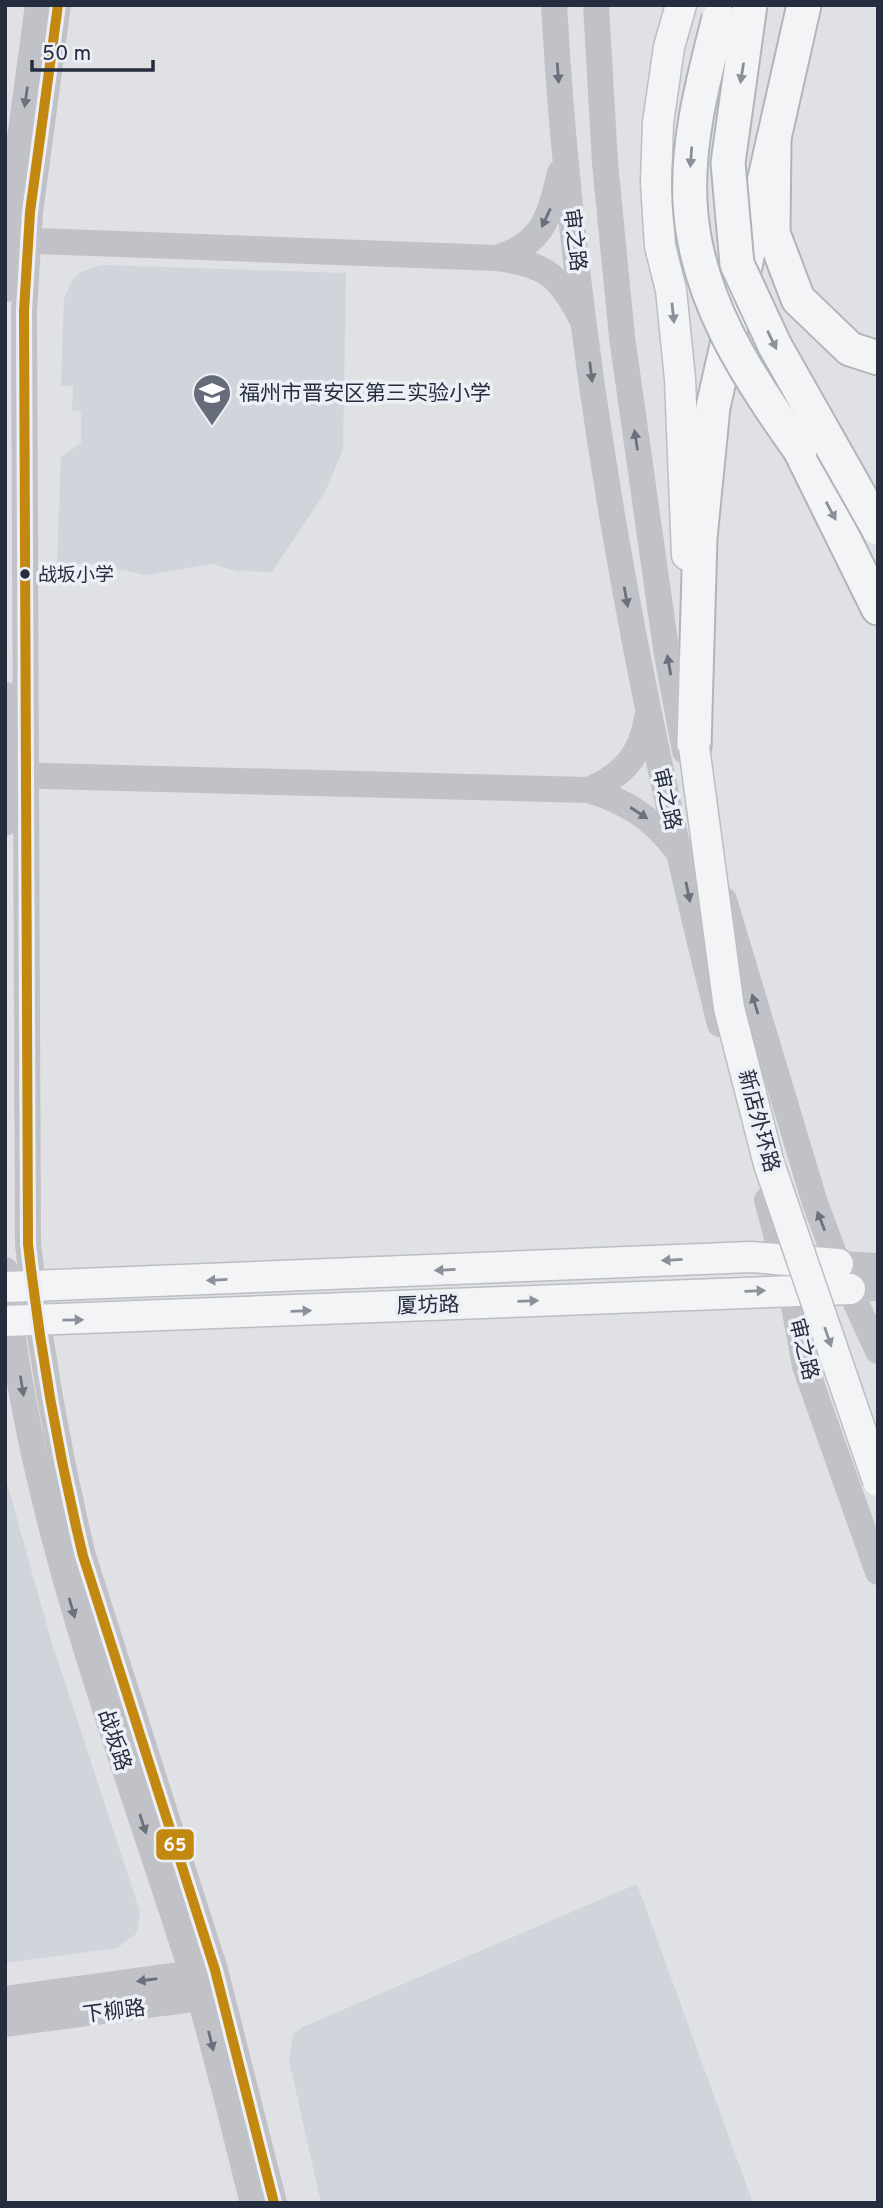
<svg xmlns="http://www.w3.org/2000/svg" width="883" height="2208" viewBox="0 0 883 2208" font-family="Overpass,'Noto Sans SC',sans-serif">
	<rect width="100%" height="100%" fill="#dfe1e4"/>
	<g fill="#d0d4db">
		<polygon points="101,265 346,273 343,449 325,492 272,572 237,571 212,564 145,575 97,564 57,564 61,457 81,443 81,411 72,410 73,386 61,386 64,299 72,280 81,272"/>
		<polygon points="5,1476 50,1637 140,1912 137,1933 117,1948 5,1963"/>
		<polygon points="637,1884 753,2203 321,2203 289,2060 293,2034 303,2027"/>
	</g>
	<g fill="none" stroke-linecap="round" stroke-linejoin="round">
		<defs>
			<g id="primary">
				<polyline points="681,5 669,47 658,123 656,183 660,246 671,290 680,379 687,555"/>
				<polyline points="5,1287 751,1257 838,1264"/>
				<polyline points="5,1321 850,1289"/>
			</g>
			<g id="highway">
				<polyline points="804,5 774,138 773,233 798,299 850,349 878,358"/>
				<polyline points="800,450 878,608"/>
				<polyline points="694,747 700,538 713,407 774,138"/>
			</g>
		</defs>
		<use href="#primary" stroke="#bbbec2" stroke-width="33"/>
		<use href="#highway" stroke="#b1b4b9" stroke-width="37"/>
		<g stroke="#c0c2c8" stroke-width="26">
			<path d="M58,5L30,212L24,311L28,1244C40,1350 58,1453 83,1556L215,1970L274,2203"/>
			<path d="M554,5C573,350 636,690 720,1024"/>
			<polyline points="596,5 605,163 622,337 666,649 685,751"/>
			<path d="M10,240L497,258C543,264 559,274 580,316"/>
			<path d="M497,258C544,243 549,217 560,173"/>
			<polyline points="7,289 13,190 38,5"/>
			<path d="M7,775L588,790C626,801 652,818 676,849"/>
			<path d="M588,790C623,776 641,755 647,718"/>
			<polyline points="5,823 6,695"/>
			<polyline points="724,900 815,1203 838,1264 878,1351"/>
			<polyline points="767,1200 791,1290 805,1366 878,1572"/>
			<polyline points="838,1264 878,1266"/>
			<path d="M5,1270C27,1514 119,1742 192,1973C216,2048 233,2126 253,2203"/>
			<polyline points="850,1289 878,1288"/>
			<polyline points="5,1999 210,1971"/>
			<polyline points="5,2024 215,1996"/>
		</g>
		<use href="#primary" stroke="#f3f4f5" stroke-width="30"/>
		<use href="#highway" stroke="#f3f4f5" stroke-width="33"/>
		<defs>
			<polyline id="primary-bridge" points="694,747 729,1008 769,1164 878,1481"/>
			<g id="highway-bridge">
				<polyline points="750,5 728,163 737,264 775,346 878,528"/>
				<path d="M719,18C704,78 687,138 690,201C694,295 747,376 800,450"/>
			</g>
		</defs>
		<use href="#primary-bridge" stroke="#bbbec2" stroke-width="33" stroke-linecap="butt"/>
		<use href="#highway-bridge" stroke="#b1b4b9" stroke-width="37" stroke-linecap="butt"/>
		<use href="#primary-bridge" stroke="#f3f4f5" stroke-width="30"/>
		<use href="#highway-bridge" stroke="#f3f4f5" stroke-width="33"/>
		<defs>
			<path id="bus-1" d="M58,5L30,212L24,311L28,1244C40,1350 58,1453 83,1556L215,1970L274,2203"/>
		</defs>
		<use href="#bus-1" stroke="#eceff5" stroke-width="16"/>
		<use href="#bus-1" stroke="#c28810" stroke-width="10"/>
	</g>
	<defs><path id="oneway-solid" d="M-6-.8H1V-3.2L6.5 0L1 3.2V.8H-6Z" transform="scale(1.75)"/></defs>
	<g fill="#6b707d">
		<use href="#oneway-solid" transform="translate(558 73) rotate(86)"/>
		<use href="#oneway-solid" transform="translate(26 97) rotate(98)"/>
		<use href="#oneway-solid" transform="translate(546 218) rotate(115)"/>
		<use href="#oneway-solid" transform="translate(591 372) rotate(83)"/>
		<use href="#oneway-solid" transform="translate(636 440) rotate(-99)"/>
		<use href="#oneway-solid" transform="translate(626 597) rotate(80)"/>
		<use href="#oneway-solid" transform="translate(669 665) rotate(-100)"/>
		<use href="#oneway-solid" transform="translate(639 813) rotate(33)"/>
		<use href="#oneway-solid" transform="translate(688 892) rotate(78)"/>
		<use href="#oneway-solid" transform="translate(755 1004) rotate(-107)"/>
		<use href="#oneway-solid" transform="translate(821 1221) rotate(-111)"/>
		<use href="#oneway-solid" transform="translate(22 1386) rotate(81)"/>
		<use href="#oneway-solid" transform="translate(72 1608) rotate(74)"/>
		<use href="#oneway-solid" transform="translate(143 1824) rotate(72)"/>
		<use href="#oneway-solid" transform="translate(147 1980) rotate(172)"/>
		<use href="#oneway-solid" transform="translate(211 2041) rotate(76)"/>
	</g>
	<g fill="#8c909a">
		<use href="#oneway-solid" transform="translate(742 73) rotate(99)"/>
		<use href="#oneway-solid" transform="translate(691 157) rotate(94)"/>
		<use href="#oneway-solid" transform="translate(673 313) rotate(84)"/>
		<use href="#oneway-solid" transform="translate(772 340) rotate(64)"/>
		<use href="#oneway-solid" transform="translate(831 511) rotate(62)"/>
		<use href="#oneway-solid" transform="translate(672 1260) rotate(177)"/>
		<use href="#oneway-solid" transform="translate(445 1270) rotate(177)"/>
		<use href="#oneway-solid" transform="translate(217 1280) rotate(177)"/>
		<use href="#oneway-solid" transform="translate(755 1291) rotate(-2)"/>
		<use href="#oneway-solid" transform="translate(528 1301) rotate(-2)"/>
		<use href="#oneway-solid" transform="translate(301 1311) rotate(-2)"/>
		<use href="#oneway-solid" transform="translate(73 1320) rotate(-1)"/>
		<use href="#oneway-solid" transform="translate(828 1337) rotate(71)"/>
	</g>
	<defs>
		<symbol id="school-pin" viewBox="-11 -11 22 30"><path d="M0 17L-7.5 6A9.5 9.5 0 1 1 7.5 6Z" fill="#666c79" stroke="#eceff5"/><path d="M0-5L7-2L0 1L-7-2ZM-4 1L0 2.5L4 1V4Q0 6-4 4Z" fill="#fff"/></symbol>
	</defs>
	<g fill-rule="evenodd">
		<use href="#school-pin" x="190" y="371" width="44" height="60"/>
	</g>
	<circle fill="#252d3f" stroke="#eceff5" stroke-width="2.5" cx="25" cy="574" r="6"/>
	<g text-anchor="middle" stroke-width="7" stroke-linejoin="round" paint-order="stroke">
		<g font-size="19" fill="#252d3f" stroke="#eceff5" text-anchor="start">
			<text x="38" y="581">战坂小学</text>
		</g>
		<g font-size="21" fill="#252d3f" stroke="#eceff5">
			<text transform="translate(575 240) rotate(83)" y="7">审之路</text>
			<text transform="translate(667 799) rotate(77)" y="7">审之路</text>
			<text transform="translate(759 1121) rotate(75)" y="7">新店外环路</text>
			<text transform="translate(428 1305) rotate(-2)" y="7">厦坊路</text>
			<text transform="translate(804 1349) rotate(76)" y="7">审之路</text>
			<text transform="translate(115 1740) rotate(72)" y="7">战坂路</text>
			<text transform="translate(114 2011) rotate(-7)" y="7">下柳路</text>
		</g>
		<g font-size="21" fill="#252d3f" stroke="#eceff5" text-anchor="start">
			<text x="239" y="400">福州市晋安区第三实验小学</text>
		</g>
	</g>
	<rect stroke="#eceff5" stroke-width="2.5" x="155" y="1828" width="40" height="33" rx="7" fill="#c28810"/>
	<g font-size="19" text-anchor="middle" font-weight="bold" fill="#fff">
		<text x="175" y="1851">65</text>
	</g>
	<rect width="883" height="2208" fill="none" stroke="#252d3f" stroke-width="14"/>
	<path d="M32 60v10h121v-10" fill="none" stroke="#252d3f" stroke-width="3.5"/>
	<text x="42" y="60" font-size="21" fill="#252d3f" stroke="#eceff5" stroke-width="5" paint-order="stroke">50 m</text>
</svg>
